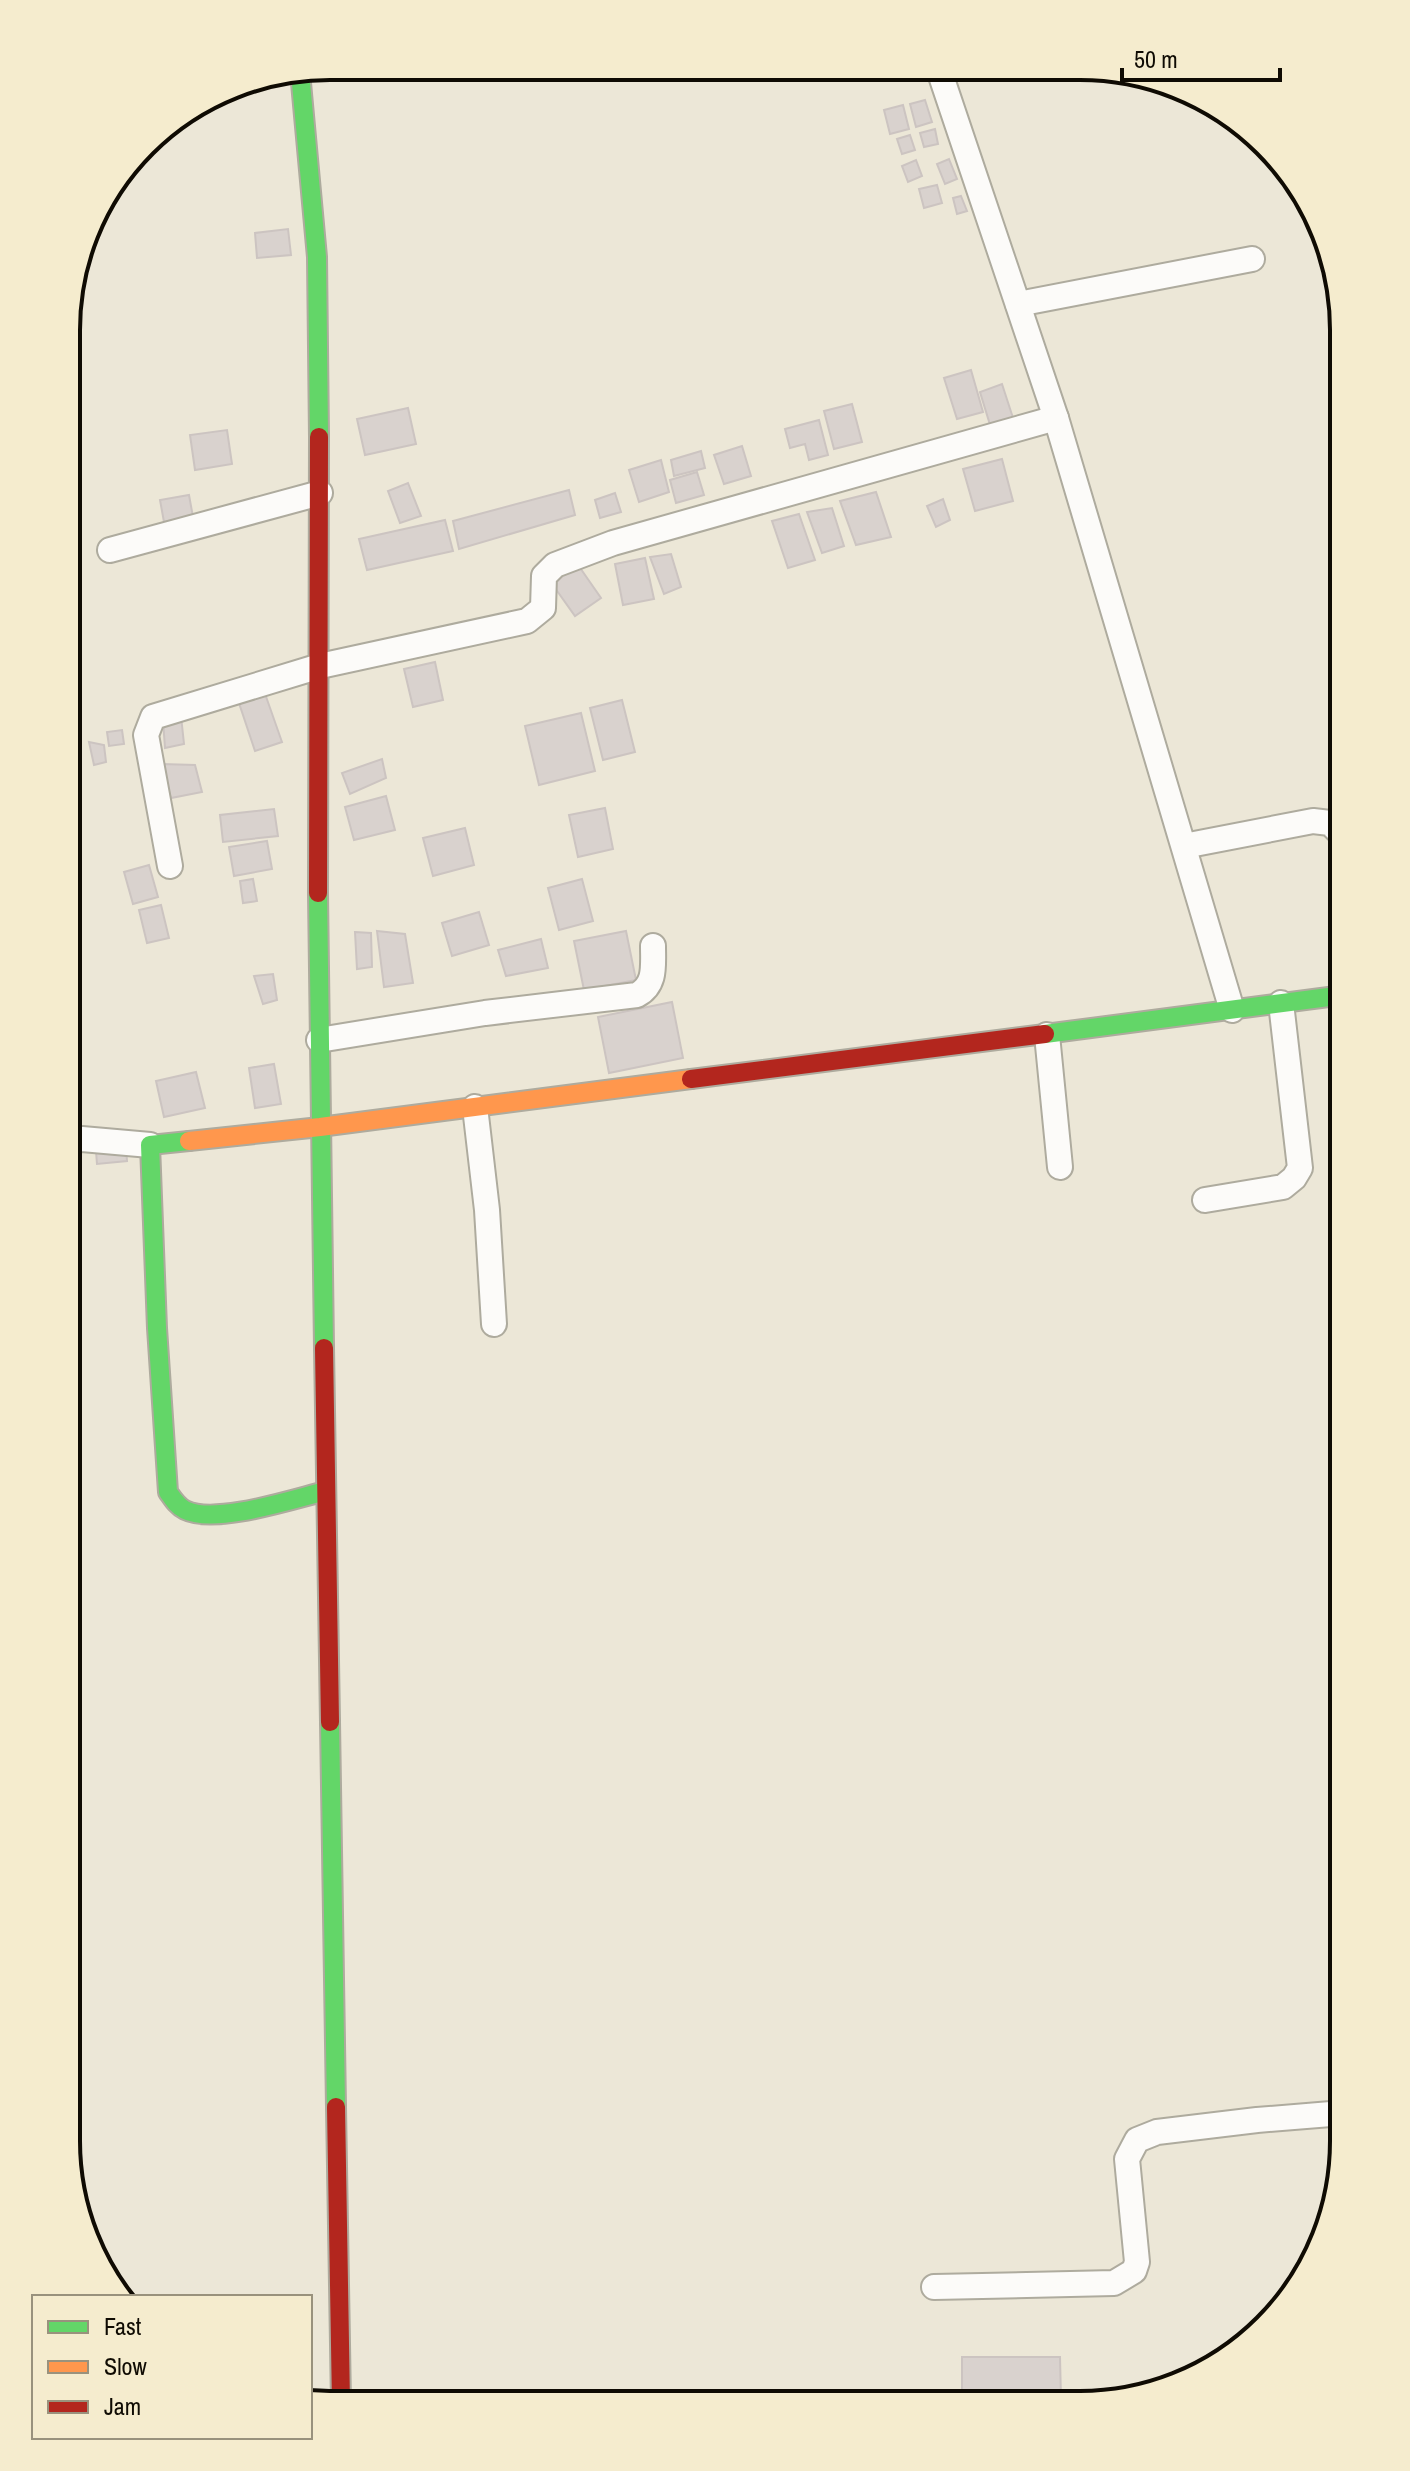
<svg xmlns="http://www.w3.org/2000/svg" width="1410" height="2471" viewBox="0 0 1410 2471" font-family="'Archivo Narrow',sans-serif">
	<rect width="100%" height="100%" fill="#ece7d7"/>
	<g fill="#d9d2ce" stroke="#ccc4c1" stroke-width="2">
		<polygon points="925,100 932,122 916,127 910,104"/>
		<polygon points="903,105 909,129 890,134 884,110"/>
		<polygon points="935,129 938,144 924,147 920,133"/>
		<polygon points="910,135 915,150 902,154 897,139"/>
		<polygon points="949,159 957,179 945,184 937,164"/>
		<polygon points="916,160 922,176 908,182 902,166"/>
		<polygon points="937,185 942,203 924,208 919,189"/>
		<polygon points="961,196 967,211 957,214 953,198"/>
		<polygon points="288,229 291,255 257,258 255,233"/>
		<polygon points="971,370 983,412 957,419 944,378"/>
		<polygon points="1002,384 1014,421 991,428 980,392"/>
		<polygon points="852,404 862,442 834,449 824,411"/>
		<polygon points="408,408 416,444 365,455 357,419"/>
		<polygon points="819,420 828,455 809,460 805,444 790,448 785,429"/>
		<polygon points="227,430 232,464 195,470 190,435"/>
		<polygon points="742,446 751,476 724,484 714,455"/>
		<polygon points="701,451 705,468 674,476 671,460"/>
		<polygon points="1002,459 1013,501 975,511 963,469"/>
		<polygon points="661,460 669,492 639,502 629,470"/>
		<polygon points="697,472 704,495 676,503 670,480"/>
		<polygon points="408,483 421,516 400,523 388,491"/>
		<polygon points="569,490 575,515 459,549 453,521"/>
		<polygon points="876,492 891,537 856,545 840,501"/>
		<polygon points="615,493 621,512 600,518 595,500"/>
		<polygon points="189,495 193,517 164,522 160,500"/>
		<polygon points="943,499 950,520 936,527 927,506"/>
		<polygon points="832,508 844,546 822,553 807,512"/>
		<polygon points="799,514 815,560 788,568 772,521"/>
		<polygon points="445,520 453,551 367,570 359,539"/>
		<polygon points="671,554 681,587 664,594 650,557"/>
		<polygon points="645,558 654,599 623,605 615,564"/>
		<polygon points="576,562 601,598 575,616 550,581"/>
		<polygon points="435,662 443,700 413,707 404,669"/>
		<polygon points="263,688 282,742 255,751 237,697"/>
		<polygon points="622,700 635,752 603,760 590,708"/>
		<polygon points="581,713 595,771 539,785 525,726"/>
		<polygon points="181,716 184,744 165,748 163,720"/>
		<polygon points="122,730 124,744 109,746 107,732"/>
		<polygon points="89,742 104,745 106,762 94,765"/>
		<polygon points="382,759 386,778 350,794 342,773"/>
		<polygon points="161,764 195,765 202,792 171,798"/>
		<polygon points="386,796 395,830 354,840 345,807"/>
		<polygon points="605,808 613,849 578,857 569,815"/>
		<polygon points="274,809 278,836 223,842 220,815"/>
		<polygon points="465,828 474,865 433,876 423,838"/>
		<polygon points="267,841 272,869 234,876 229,847"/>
		<polygon points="149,865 158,897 133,904 124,872"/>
		<polygon points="253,879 257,901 243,903 240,881"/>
		<polygon points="582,879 593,921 559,930 548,888"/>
		<polygon points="161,905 169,938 147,943 139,910"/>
		<polygon points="479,912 489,945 452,956 442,923"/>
		<polygon points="377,931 405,934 413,983 384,987"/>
		<polygon points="626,931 636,980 584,990 574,941"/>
		<polygon points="355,932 371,933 372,967 357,969"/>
		<polygon points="541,939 548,968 506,976 498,950"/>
		<polygon points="273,974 277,1000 263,1004 254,976"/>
		<polygon points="672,1002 683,1058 609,1073 598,1017"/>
		<polygon points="274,1064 281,1104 255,1108 249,1068"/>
		<polygon points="196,1072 205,1108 164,1117 156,1081"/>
		<polygon points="126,1147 127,1161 97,1164 96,1151"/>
		<polygon points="962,2357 1060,2357 1061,2399 962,2399"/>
	</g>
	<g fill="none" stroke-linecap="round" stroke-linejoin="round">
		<defs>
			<g id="street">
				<polyline points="939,70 1056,418 1232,1010"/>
				<polyline points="1018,304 1252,259"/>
				<polyline points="110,550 320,493"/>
				<polyline points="1184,846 1313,821 1330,823 1342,835"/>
				<polyline points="170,866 146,735 153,717 320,666 527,621 543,608 544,576 555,565 613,543 1056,418"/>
				<polyline points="1047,1035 1060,1167"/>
				<path d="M319,1040L485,1013L637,995C656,985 653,966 653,946"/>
				<polyline points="475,1107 487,1210 494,1324"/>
				<polyline points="67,1141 82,1139 150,1145"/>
				<polyline points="1205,1200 1283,1187 1294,1178 1300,1168 1281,1003"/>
				<polyline points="934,2287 1114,2283 1134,2271 1137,2262 1127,2159 1137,2140 1157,2132 1257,2120 1343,2113"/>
			</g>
			<g id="fast">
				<polyline points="300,72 317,257 319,437"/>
				<polyline points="318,893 324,1348"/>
				<polyline points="1045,1034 1344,995"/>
				<path d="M189,1141L150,1145L157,1328L168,1492C173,1499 177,1506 185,1510C215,1525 293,1499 326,1491"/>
				<polyline points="330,1722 336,2107"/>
			</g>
			<polyline id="slow" points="189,1141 320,1127 691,1079"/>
			<g id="jam">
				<polyline points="318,893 319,437"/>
				<polyline points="691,1079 1045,1034"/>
				<polyline points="324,1348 330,1722"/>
				<polyline points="336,2107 341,2403"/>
			</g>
		</defs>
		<use href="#street" stroke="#aeab9e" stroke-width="28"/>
		<use href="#fast" stroke="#aeab9e" stroke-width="22"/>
		<use href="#slow" stroke="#aeab9e" stroke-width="22"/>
		<use href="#jam" stroke="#aeab9e" stroke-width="22"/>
		<use href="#street" stroke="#fcfbf9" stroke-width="24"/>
		<use href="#fast" stroke="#63d668" stroke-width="18"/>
		<use href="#slow" stroke="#ff974d" stroke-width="18"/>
		<use href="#jam" stroke="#b3261e" stroke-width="18"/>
	</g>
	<path d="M0 0H1410V2471H0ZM330 80H1080A250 250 0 0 1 1330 330V2141A250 250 0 0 1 1080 2391H330A250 250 0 0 1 80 2141V330A250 250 0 0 1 330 80Z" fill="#f5ecce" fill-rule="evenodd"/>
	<path fill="none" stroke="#0f0b03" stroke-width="4" d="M330 80H1080A250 250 0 0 1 1330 330V2141A250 250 0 0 1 1080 2391H330A250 250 0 0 1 80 2141V330A250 250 0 0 1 330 80Z"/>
	<rect x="32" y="2295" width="280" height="144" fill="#f5ecce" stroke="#99927d" stroke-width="2"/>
	<rect x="48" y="2321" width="40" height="12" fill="#63d668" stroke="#99927d" stroke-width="2"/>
	<text x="104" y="2335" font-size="24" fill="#0f0b03">Fast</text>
	<rect x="48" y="2361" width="40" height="12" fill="#ff974d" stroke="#99927d" stroke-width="2"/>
	<text x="104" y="2375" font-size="24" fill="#0f0b03">Slow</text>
	<rect x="48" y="2401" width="40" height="12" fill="#b3261e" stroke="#99927d" stroke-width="2"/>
	<text x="104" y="2415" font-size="24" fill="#0f0b03">Jam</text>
	<path d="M1122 68v12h158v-12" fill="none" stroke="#0f0b03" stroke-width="4"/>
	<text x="1134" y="68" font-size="24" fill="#0f0b03" stroke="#f5ecce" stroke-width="6" paint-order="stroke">50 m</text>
</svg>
